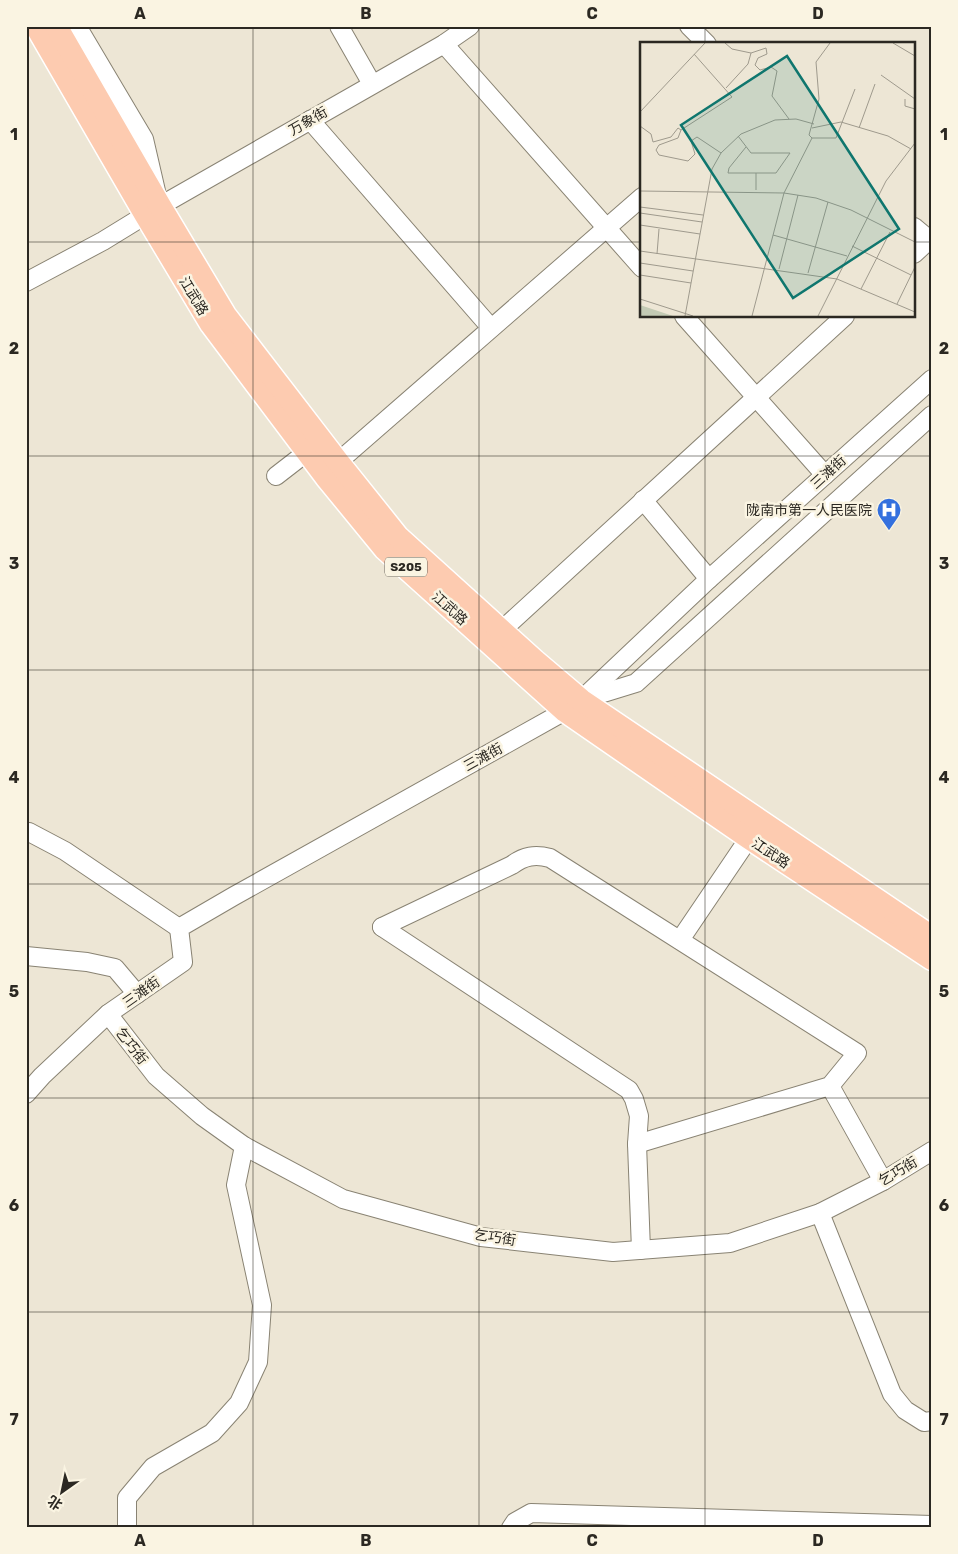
<svg xmlns="http://www.w3.org/2000/svg" width="958" height="1554" viewBox="0 0 958 1554" font-family="Rubik,'Noto Sans SC',sans-serif">
	<rect width="100%" height="100%" fill="#ede6d5"/>
	<g fill="none" stroke-linecap="round" stroke-linejoin="round">
		<defs>
			<g id="minor">
				<polyline points="77,26 144,139 156,191"/>
				<polyline points="339,26 372,84"/>
				<polyline points="689,26 707,44"/>
				<polyline points="444,44 642,268"/>
				<polyline points="310,120 491,328"/>
				<polyline points="914,227 932,242"/>
				<polyline points="914,254 929,240"/>
				<polyline points="26,282 103,241 160,206 444,44 470,26"/>
				<polyline points="684,316 825,475"/>
				<polyline points="338,462 642,197"/>
				<polyline points="276,476 307,452"/>
				<polyline points="643,500 709,579"/>
				<polyline points="502,630 845,316"/>
				<polyline points="584,699 636,683 932,415"/>
				<polyline points="26,833 29,832 65,851 179,928"/>
				<path d="M382,927L512,865C524,856 535,854 550,858L857,1053L830,1086L637,1144"/>
				<polyline points="382,927 629,1090 634,1099 639,1116 637,1144 641,1250"/>
				<polyline points="680,940 749,838"/>
				<polyline points="26,956 87,962 115,968 137,994"/>
				<polyline points="108,1014 156,1076 202,1116 244,1146 343,1199 481,1237 613,1252 730,1243 820,1213 883,1181 932,1151"/>
				<polyline points="830,1086 883,1181"/>
				<polyline points="26,1094 42,1076 108,1014 183,962 179,928 234,896 565,711 581,700 709,579 932,379"/>
				<polyline points="820,1213 892,1394 905,1410 924,1422 932,1421"/>
				<polyline points="127,1528 127,1498 153,1467 212,1433 239,1403 258,1362 262,1305 236,1185 244,1146"/>
				<polyline points="511,1528 515,1522 531,1513 932,1525"/>
			</g>
			<g id="major">
				<polyline points="36,26 145,214 211,324 326,477 385,549 565,711 749,838 932,959"/>
				<polyline points="56,26 160,206 225,315 338,462 398,537 535,661 581,700 932,937"/>
			</g>
		</defs>
		<use href="#minor" stroke="#898373" stroke-width="20"/>
		<use href="#major" stroke="#fff" stroke-width="25"/>
		<use href="#minor" stroke="#fff" stroke-width="18"/>
		<use href="#major" stroke="#fdcbb0" stroke-width="22"/>
	</g>
	<path fill="none" stroke="#2b2822" stroke-width="1" stroke-opacity="0.55" d="M253,26V1528M479,26V1528M705,26V44M26,242H642M914,242H932M705,316V1528M26,456H932M26,670H932M26,884H932M26,1098H932M26,1312H932"/>
	<defs>
		<symbol id="hospital-pin" viewBox="-11 -11 22 30"><path d="M0 17L-7.5 6A9.5 9.5 0 1 1 7.5 6Z" fill="#3470de" stroke="#faf4e2"/><path d="M-5-5h3v3.5h4V-5h3V5h-3V1.5h-4V5h-3Z" fill="#fff"/></symbol>
	</defs>
	<g fill-rule="evenodd">
		<use href="#hospital-pin" x="875" y="496" width="28" height="38"/>
	</g>
	<g text-anchor="middle" stroke-width="5" stroke-linejoin="round" paint-order="stroke">
		<rect fill="#faf4e2" stroke="#69655c" stroke-width="1" x="385" y="557.5" width="42" height="19" rx="4"/>
		<g font-size="12" font-weight="bold" fill="#2b2822">
			<text x="406" y="571">S205</text>
		</g>
		<g font-size="14" fill="#2b2822" stroke="#faf4e2">
			<text transform="translate(308 121) rotate(-30)" y="5">万象街</text>
			<text transform="translate(194 296) rotate(59)" y="5">江武路</text>
			<text transform="translate(828 472) rotate(-42)" y="5">三滩街</text>
			<text transform="translate(450 608) rotate(42)" y="5">江武路</text>
			<text transform="translate(483 757) rotate(-29)" y="5">三滩街</text>
			<text transform="translate(771 853) rotate(34)" y="5">江武路</text>
			<text transform="translate(141 992) rotate(-35)" y="5">三滩街</text>
			<text transform="translate(132 1046) rotate(52)" y="5">乞巧街</text>
			<text transform="translate(898 1171) rotate(-31)" y="5">乞巧街</text>
			<text transform="translate(495 1237) rotate(9)" y="5">乞巧街</text>
		</g>
		<g font-size="14" fill="#2b2822" stroke="#faf4e2" text-anchor="end">
			<text x="872" y="515">陇南市第一人民医院</text>
		</g>
	</g>
	<g transform="translate(640 42)">
		<rect width="275" height="275" fill="#ede6d5"/>
		<path d="M0,263L33,274H0Z" fill="#c3cab4"/>
		<path fill="none" stroke="#9f9a8d" stroke-width="1" d="M85,1L92,7L111,11L126,6L127,12L118,16L115,23L120,28L131,25L137,29L132,54L149,77M253,1L275,14M54,12L92,55L41,88L38,96L19,103L16,108L19,113L48,119L55,112L51,99L57,95L81,111M241,33L275,57M86,46L108,22L111,11M265,57V64L275,67M0,70L65,1M0,84L11,92L13,100L31,95L38,86L41,88M172,86L201,80L248,94L271,107M219,86L235,42M98,94L111,111H150M172,96H196L215,47M106,105L89,126L88,131H136L150,111M116,148V131M0,149L144,151L176,156L211,168L275,200M0,165L63,173M0,171L62,180M0,183L60,192M133,193L207,214M212,204L271,233M0,209L197,237L275,270M17,212L19,187M0,221L53,229M139,227L158,153M168,231L188,160M0,233L51,241M221,247L250,190M0,257L53,274M257,262L275,225M45,274L72,127L81,111L101,92L135,78L156,77L174,82M112,274L144,151L172,96L169,93L179,57L176,20L190,1M178,274L246,139L275,101"/>
		<path fill="#0f766e" fill-opacity="0.15" stroke="#0f766e" stroke-width="2.5" d="M147,14L259,187L153,256L41,83Z"/>
		<rect width="275" height="275" fill="none" stroke="#2b2822" stroke-width="2.5"/>
	</g>
	<rect width="958" height="1554" fill="none" stroke="#faf4e2" stroke-width="55"/>
	<g transform="translate(62 1492) rotate(213)" stroke="#faf4e2" stroke-width="4" paint-order="stroke">
	<path d="M0-4L9 19L0 12L-9 19Z" fill="#2b2822"/>
	<text y="-8" font-size="14" font-weight="bold" text-anchor="middle" fill="#2b2822">北</text>
	</g>
	<rect x="28" y="28" width="902" height="1498" fill="none" stroke="#2b2822" stroke-width="2"/>
	<g font-size="16" text-anchor="middle" font-weight="bold" fill="#2b2822">
		<text x="140" y="19">A</text>
		<text x="366" y="19">B</text>
		<text x="592" y="19">C</text>
		<text x="818" y="19">D</text>
		<text x="14" y="140">1</text>
		<text x="944" y="140">1</text>
		<text x="14" y="354">2</text>
		<text x="944" y="354">2</text>
		<text x="14" y="569">3</text>
		<text x="944" y="569">3</text>
		<text x="14" y="783">4</text>
		<text x="944" y="783">4</text>
		<text x="14" y="997">5</text>
		<text x="944" y="997">5</text>
		<text x="14" y="1211">6</text>
		<text x="944" y="1211">6</text>
		<text x="14" y="1425">7</text>
		<text x="944" y="1425">7</text>
		<text x="140" y="1546">A</text>
		<text x="366" y="1546">B</text>
		<text x="592" y="1546">C</text>
		<text x="818" y="1546">D</text>
	</g>
</svg>
